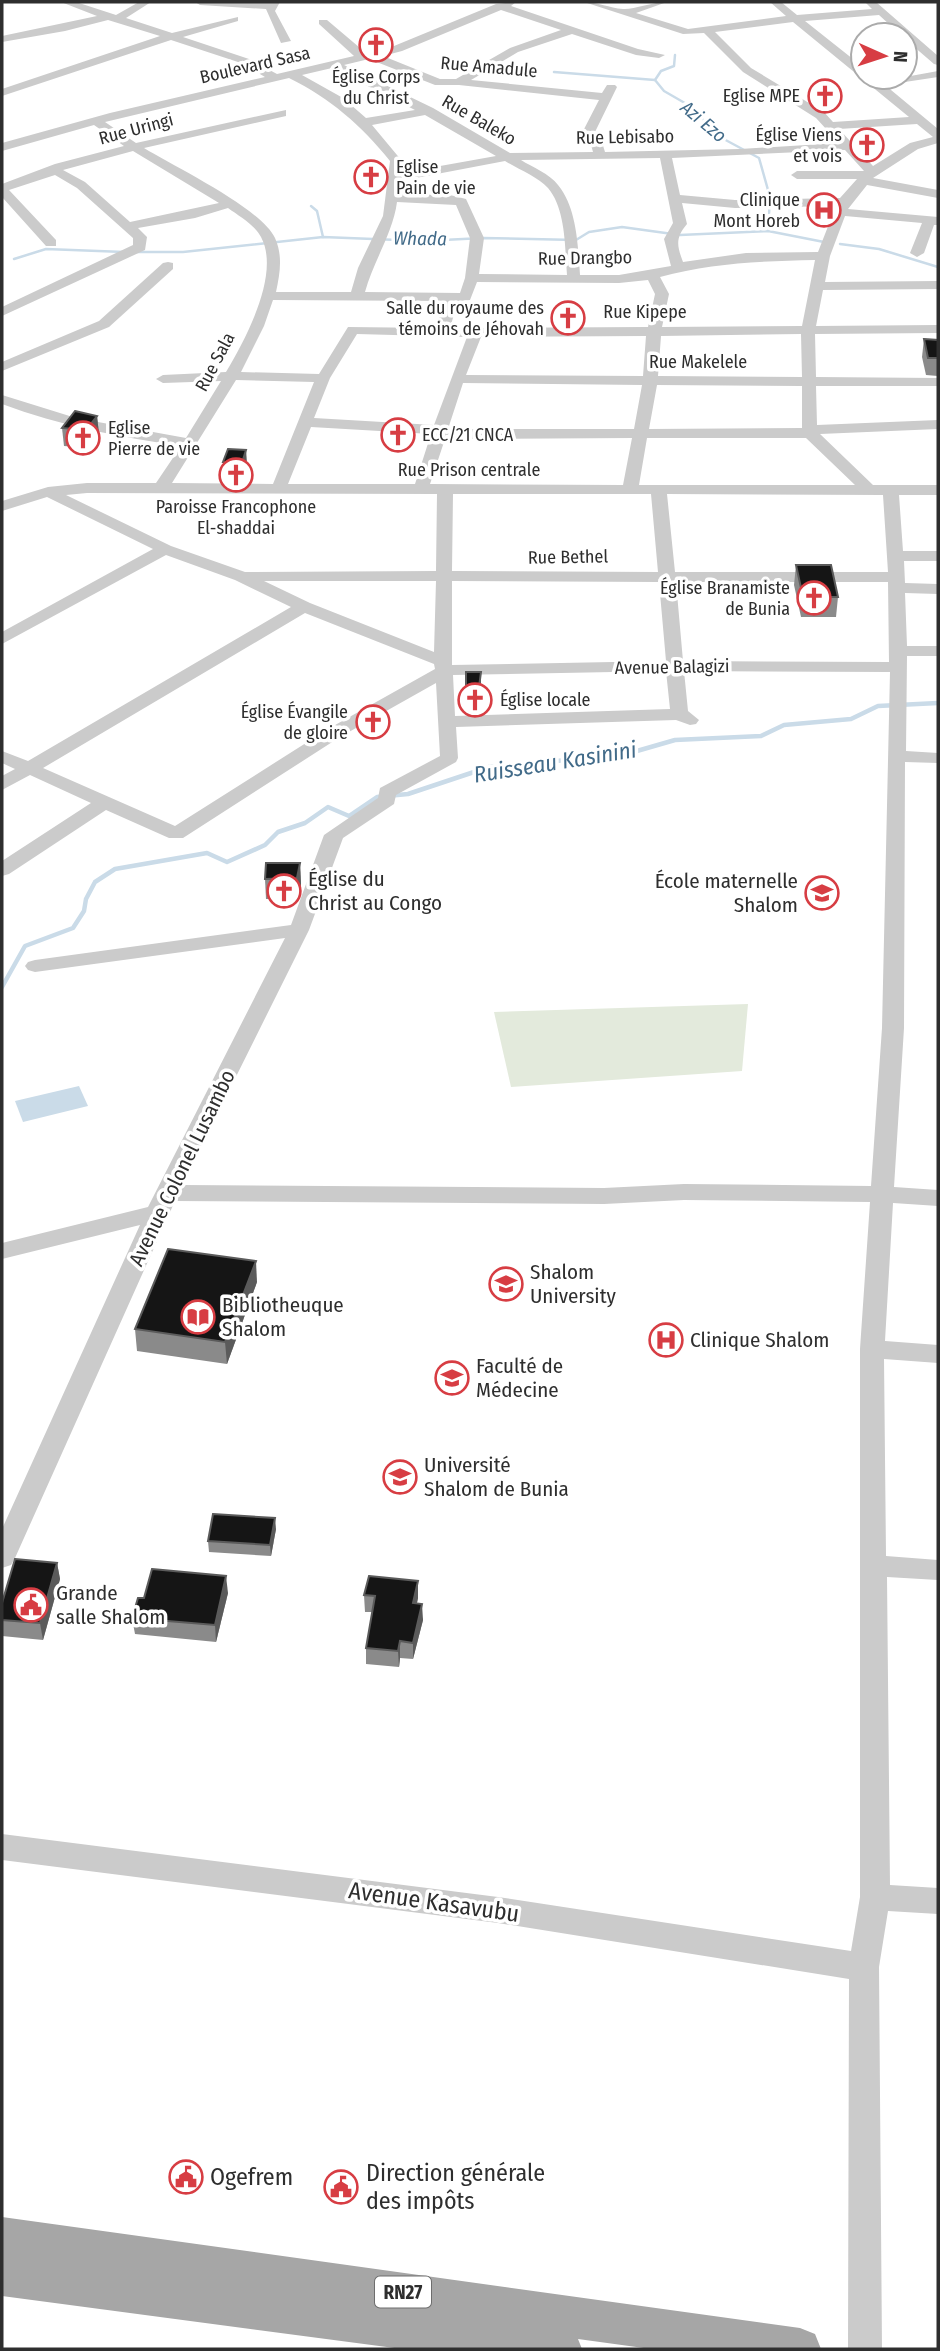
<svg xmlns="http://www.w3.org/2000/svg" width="940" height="2351" viewBox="0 0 940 2351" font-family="'Fira Sans Condensed',sans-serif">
	<rect width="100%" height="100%" fill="#fff"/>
	<polygon fill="#e3eadc" points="748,1004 742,1071 511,1087 494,1012"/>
	<polygon fill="#cadbe8" points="79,1086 88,1106 23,1122 15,1101"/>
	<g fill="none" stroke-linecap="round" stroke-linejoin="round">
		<g stroke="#cadbe8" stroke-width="2.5">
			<polyline points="675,55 674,66 661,71 655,80 664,91 690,106 720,137 759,158 770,197 768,231"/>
			<polyline points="554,72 655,80"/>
			<polyline points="311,206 317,211 323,237"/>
			<polyline points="840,244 879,249 938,267"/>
			<polyline points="133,252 183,252 323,237 423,241 483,238 576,240 589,232 622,227 680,235 768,231 824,242"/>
			<polyline points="14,259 46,249 124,252"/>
		</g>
		<polyline stroke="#cadbe8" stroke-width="4.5" points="2,987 25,946 73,928 84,911 86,899 95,882 115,869 207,853 227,862 265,845 278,832 305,823 328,807 349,816 377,797 408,794 489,767 623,755 675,740 761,736 784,725 851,719 878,706 938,703"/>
		<g fill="#cbcbcb" fill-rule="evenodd">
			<path d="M61,2H76L116,15L139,2H151L126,18L172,33L238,17V21L183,37L249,59L277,74L354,56L319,24V20H327L366,53L394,46L496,4L516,2L511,6L638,49L665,55L659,58L636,55L572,34L518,52L471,80L602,93L607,85H615L617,87L595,132L600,136L605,152L740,149L839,143L816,118L743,72L704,33L683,34L584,2C598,2 609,8 623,9C632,10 653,2 667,2L636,13L688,29L786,16L770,2H781L797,15L872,9L865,2H876L938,56V65L934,64L905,39V35H901L879,15L805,21L863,67V77L878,79L905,77L938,71V77L885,85L938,129V143L918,149L873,178L938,190V198L867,185L848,209L938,217V225H934L924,253L917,257L910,253L922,223L845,216L830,256L825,282L938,281V289L823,290L816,326L938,325V333L815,334L816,377L938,378V386H816L817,425L938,420V429L820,434L873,485H938V495H899L903,551H938V561H904L905,583L938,584V594L905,593L907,646H938V656H907L906,751L938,753V763L905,762L904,1028L894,1187L938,1190V1206L893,1203L885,1341L938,1345V1363L884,1359L886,1556L938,1560V1580L887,1577L890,1885L938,1888V1914L888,1911L879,1967L882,2349H848L849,1979L498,1923L2,1860V1834L498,1897L851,1951L860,1897V1349L870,1202L684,1200L604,1204L175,1201L15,1558L11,1565L2,1568V1529L140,1225L2,1259V1243L148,1207L285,938L35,972L28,970L25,966L28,962L35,960L291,925L324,835L378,798L380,788L440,756L436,683L340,737L183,838H169L106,810L9,874L2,876V861L91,803L30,775L2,790V776L15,769L2,763V751L28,761L291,607L235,580L166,555L2,644V632L153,549L47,497L2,511V501L48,487L87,483H156L181,446C120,437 60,426 2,404V395L76,418L186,438L221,381L163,383L156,379L163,375L226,372C245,340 281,274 261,237C255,225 239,216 228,208L195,218L138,228L147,237L145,250L2,316V307L133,245V238L77,188L55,175L9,190L56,240V246H46L2,197V184L55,164L124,146L94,125L2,151V143L110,113L265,77L241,63L171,40L2,96V89L160,36L108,20L65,31L2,42V36L97,16ZM501,10L561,30L510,48L456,79H440L383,56L402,51ZM793,22L909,117L833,122L824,112L751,68L715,32ZM369,59L435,85H459L599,100L582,133L589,138L593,152L510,153L433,108L344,65ZM332,68L415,110L366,118L343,98L302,75ZM289,78C331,99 361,125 390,161L383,216L358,268L351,292H276C280,273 283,256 275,238C261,208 175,167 144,148L286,116V110L136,143L105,122ZM425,115L496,156L401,173L402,161L372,125ZM917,124L933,137L910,143L873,166L839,129ZM845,150L864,171H797L791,175L797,179H857L840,198L735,200L680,195L672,158ZM133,151L219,203L130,222L85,182L63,170ZM660,158L673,223L664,239L671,266L619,275H580C578,246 577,208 558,185C550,174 532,167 521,160ZM505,161C518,169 538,177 548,188C566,209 565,249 567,275L479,274L484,238L466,199L450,195L398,194L400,181ZM397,202L456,205L470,238L465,278L460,293L365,292C373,262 393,233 397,202ZM682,203L735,208L836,206L818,252L746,253L683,262C677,246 675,238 687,224ZM815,260L802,326L662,327L669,294L660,277C711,263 762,261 815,260ZM648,280L655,294L648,327L450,328L458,301L470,300L477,282L619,283ZM273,300L444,301L436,328L348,327L319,374L241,372L264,326ZM357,334L467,337L434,425L314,418L330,378ZM801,334L802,377L658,376L661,336ZM646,336L643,376L466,375L481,337ZM236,380L314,382L273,484L172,483ZM463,383L642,385L634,429H448ZM657,385L802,386V428L649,429ZM311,427L431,434L415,484H288ZM632,438L623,485L430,484L445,439ZM647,438H806L855,485H639ZM87,493L437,494L436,571L245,572L171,546L66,495ZM453,494H651L658,572L452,571ZM667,494L883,495L888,572H675ZM264,581H436L434,652L310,603ZM452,581L659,582L666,661L452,665ZM676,582H888L889,662L683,661ZM305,613L434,664L435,669L328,729L175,826L43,768ZM666,671L670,709L455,716L453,675ZM684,671L890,672L882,1028L871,1186L684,1184L604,1188L182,1185L309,930L343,838L394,804L396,795L456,762L458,758L456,727L676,720L690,725L696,724L699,720L688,711Z"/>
			<polygon points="195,2 280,2 275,11 291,41 281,43 266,9 200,5"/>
			<polygon points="168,262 173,263 173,269 109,327 2,371 2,362 99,321 163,263"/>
		</g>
		<polygon fill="#a6a6a6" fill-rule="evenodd" points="2,2217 800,2328 815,2334 821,2349 651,2349 578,2339 582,2349 402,2349 2,2296"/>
	</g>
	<g fill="#8a8a8a">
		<polygon points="924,339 938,340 938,376 926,375 922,357"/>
		<polygon points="97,416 99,434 88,448 64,446 62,428"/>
		<polygon points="246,450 247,468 243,481 224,481 223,462"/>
		<polygon points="796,565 838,597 836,617 801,617 794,585"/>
		<polygon points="466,672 481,672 479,707 466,707"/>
		<polygon points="300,863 301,884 298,899 266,899 265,879"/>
		<polygon points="257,1282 227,1364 137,1351 135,1329"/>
		<polygon points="276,1529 271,1556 209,1552 208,1541"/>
		<polygon points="57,1563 60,1579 43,1640 2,1636 2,1603"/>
		<polygon points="418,1581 418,1598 417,1603 423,1620 413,1659 400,1658 399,1667 366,1664 366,1648 372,1612 365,1612 364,1595"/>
		<polygon points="228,1593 216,1642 135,1634 132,1618 144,1598"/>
	</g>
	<g fill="#5b5b5b">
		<polygon points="97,416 99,434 88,448 86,430"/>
		<polygon points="246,450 247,468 243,481 242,463"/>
		<polygon points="481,672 481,692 479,707 479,687"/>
		<polygon points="300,863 301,884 298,899 297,878"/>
		<polygon points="256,1261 257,1282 227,1364 225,1342"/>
		<polygon points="275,1518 276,1529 271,1556 270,1545"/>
		<polygon points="57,1563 60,1579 43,1640 40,1623"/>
		<polygon points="226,1576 228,1593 216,1642 215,1625"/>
		<polygon points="418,1581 418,1598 413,1619 413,1603"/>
		<polygon points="422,1604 423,1620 413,1659 413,1643"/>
		<polygon points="400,1641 400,1658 399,1667 398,1651"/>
	</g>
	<g fill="#151515" stroke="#5b5b5b" stroke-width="2">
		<polygon points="924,339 938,340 938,358 928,358"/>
		<polygon points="75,411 97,416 86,430 62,428"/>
		<polygon points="228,449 246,450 242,463 223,462"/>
		<polygon points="796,565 831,565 838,597 803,597"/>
		<polygon points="466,672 481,672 479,687 466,687"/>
		<polygon points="266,863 300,863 297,878 265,879"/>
		<polygon points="168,1249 256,1261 225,1342 135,1329"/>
		<polygon points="213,1514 275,1518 270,1545 208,1541"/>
		<polygon points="15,1559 57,1563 40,1623 2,1620 2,1603"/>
		<polygon points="152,1569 226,1576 215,1625 132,1618 138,1598 144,1598"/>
		<polygon points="369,1576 418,1581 413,1603 422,1604 413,1643 400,1641 398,1651 366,1648 375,1596 364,1595"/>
	</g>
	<defs>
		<symbol id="church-ring" viewBox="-11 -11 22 22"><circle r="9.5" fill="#fff" stroke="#d73d43" stroke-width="1.5"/><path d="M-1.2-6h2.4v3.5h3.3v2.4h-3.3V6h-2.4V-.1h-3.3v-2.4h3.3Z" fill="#d73d43"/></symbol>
		<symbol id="hospital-ring" viewBox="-11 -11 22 22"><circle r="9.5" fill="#fff" stroke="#d73d43" stroke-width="1.5"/><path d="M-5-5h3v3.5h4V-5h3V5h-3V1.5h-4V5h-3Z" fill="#d73d43"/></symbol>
		<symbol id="school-ring" viewBox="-11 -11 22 22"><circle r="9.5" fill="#fff" stroke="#d73d43" stroke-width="1.5"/><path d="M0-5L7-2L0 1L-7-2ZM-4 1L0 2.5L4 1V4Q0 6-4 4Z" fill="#d73d43"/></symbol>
		<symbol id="university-ring" viewBox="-11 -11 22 22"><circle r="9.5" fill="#fff" stroke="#d73d43" stroke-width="1.5"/><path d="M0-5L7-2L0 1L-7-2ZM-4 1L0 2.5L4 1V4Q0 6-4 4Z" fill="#d73d43"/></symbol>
		<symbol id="library-ring" viewBox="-11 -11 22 22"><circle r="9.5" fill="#fff" stroke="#d73d43" stroke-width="1.5"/><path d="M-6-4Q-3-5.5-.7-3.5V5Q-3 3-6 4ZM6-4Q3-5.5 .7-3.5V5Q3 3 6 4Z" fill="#d73d43"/></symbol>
		<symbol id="civic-ring" viewBox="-11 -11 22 22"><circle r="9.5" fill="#fff" stroke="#d73d43" stroke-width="1.5"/><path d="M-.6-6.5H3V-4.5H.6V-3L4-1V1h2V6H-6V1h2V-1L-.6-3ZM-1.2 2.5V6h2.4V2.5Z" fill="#d73d43"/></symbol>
	</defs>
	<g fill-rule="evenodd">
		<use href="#church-ring" x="357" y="26" width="38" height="38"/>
		<use href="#church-ring" x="806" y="77" width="38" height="38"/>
		<use href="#church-ring" x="848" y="126" width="38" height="38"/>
		<use href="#church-ring" x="352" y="158" width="38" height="38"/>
		<use href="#hospital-ring" x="805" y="191" width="38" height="38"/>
		<use href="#church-ring" x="549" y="299" width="38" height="38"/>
		<use href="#church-ring" x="379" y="416" width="38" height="38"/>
		<use href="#church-ring" x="64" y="419" width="38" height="38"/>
		<use href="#church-ring" x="217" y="456" width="38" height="38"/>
		<use href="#church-ring" x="795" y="579" width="38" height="38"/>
		<use href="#church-ring" x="456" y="681" width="38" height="38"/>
		<use href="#church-ring" x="354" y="703" width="38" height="38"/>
		<use href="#church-ring" x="265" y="872" width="38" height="38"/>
		<use href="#school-ring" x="803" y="874" width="38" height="38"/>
		<use href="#university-ring" x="487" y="1265" width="38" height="38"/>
		<use href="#library-ring" x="179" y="1298" width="38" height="38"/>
		<use href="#hospital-ring" x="647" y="1321" width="38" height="38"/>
		<use href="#university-ring" x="433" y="1359" width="38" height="38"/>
		<use href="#university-ring" x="381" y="1458" width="38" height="38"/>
		<use href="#civic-ring" x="12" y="1586" width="38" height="38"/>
		<use href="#civic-ring" x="167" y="2158" width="38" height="38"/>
		<use href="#civic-ring" x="322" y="2168" width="38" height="38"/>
	</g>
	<g text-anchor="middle" stroke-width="7" stroke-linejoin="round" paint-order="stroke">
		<g font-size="18" fill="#2e2e2e" stroke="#fff">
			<text transform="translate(255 65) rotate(-13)" y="6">Boulevard Sasa</text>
			<text transform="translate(489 67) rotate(5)" y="6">Rue Amadule</text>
			<text transform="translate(479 120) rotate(30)" y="6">Rue Baleko</text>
			<text transform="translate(136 129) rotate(-15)" y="6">Rue Uringi</text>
			<text transform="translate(625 137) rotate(-1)" y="6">Rue Lebisabo</text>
			<text transform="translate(585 258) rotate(-1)" y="6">Rue Drangbo</text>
			<text x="645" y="318">Rue Kipepe</text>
			<text transform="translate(215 362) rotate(-62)" y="6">Rue Sala</text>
			<text x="698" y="368">Rue Makelele</text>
			<text x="469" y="476">Rue Prison centrale</text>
			<text transform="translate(568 557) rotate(-1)" y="6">Rue Bethel</text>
			<text transform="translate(672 667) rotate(-1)" y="6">Avenue Balagizi</text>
		</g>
		<g font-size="18" fill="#2e2e2e" stroke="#fff" text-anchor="end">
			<text x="376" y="83" text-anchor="middle">Église Corps<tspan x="376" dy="21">du Christ</tspan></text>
			<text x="800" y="102">Eglise MPE</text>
			<text x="842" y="141">Église Viens<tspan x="842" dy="21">et vois</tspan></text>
			<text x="396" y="173" text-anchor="start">Eglise<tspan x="396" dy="21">Pain de vie</tspan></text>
			<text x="800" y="206">Clinique<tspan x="800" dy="21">Mont Horeb</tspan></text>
			<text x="544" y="314">Salle du royaume des<tspan x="544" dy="21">témoins de Jéhovah</tspan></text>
			<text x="108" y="434" text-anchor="start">Eglise<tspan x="108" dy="21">Pierre de vie</tspan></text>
			<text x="422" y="441" text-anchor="start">ECC/21 CNCA</text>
			<text x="236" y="513" text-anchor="middle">Paroisse Francophone<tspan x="236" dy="21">El-shaddai</tspan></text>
			<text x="790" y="594">Église Branamiste<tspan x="790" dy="21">de Bunia</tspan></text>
			<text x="500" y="706" text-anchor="start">Église locale</text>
			<text x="348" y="718">Église Évangile<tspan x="348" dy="21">de gloire</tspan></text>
		</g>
		<g font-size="19" font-style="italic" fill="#426b89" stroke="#fff">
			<text transform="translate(704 121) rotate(40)" y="7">Azi Ezo</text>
			<text transform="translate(420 238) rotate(1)" y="7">Whada</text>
		</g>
		<rect fill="#fff" stroke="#6d6d6d" stroke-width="2" x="375" y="2276.5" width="56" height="31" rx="5"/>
		<g font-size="19" font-weight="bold" fill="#2e2e2e">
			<text x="403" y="2299">RN27</text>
		</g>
		<g font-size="21" fill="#2e2e2e" stroke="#fff" text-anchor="start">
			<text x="308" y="886">Église du<tspan x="308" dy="24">Christ au Congo</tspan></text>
			<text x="798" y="888" text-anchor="end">École maternelle<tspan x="798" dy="24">Shalom</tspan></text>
			<text x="530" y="1279">Shalom<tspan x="530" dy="24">University</tspan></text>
			<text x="222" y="1312">Bibliotheuque<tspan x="222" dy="24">Shalom</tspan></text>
			<text x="690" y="1347">Clinique Shalom</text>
			<text x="476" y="1373">Faculté de<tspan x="476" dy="24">Médecine</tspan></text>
			<text x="424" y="1472">Université<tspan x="424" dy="24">Shalom de Bunia</tspan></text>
			<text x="56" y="1600">Grande<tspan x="56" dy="24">salle Shalom</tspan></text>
		</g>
		<g font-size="21" fill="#2e2e2e" stroke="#fff">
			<text transform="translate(182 1168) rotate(-64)" y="7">Avenue Colonel Lusambo</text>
		</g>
		<g font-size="23" font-style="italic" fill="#426b89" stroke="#fff">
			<text transform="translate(555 762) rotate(-9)" y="8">Ruisseau Kasinini</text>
		</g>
		<g font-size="24" fill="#2e2e2e" stroke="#fff">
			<text transform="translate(434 1902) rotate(8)" y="8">Avenue Kasavubu</text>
		</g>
		<g font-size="24" fill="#2e2e2e" stroke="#fff" text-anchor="start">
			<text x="366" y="2181">Direction générale<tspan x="366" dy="28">des impôts</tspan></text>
			<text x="210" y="2185">Ogefrem</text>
		</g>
	</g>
	<rect width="940" height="2351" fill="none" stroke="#2e2e2e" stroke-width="7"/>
	<g transform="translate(884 56) rotate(93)"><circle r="33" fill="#ffffff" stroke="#ababab" stroke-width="2"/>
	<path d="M0-5L12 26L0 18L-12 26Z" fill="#d73d43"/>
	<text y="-10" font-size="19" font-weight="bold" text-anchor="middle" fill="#2e2e2e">N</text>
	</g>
</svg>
